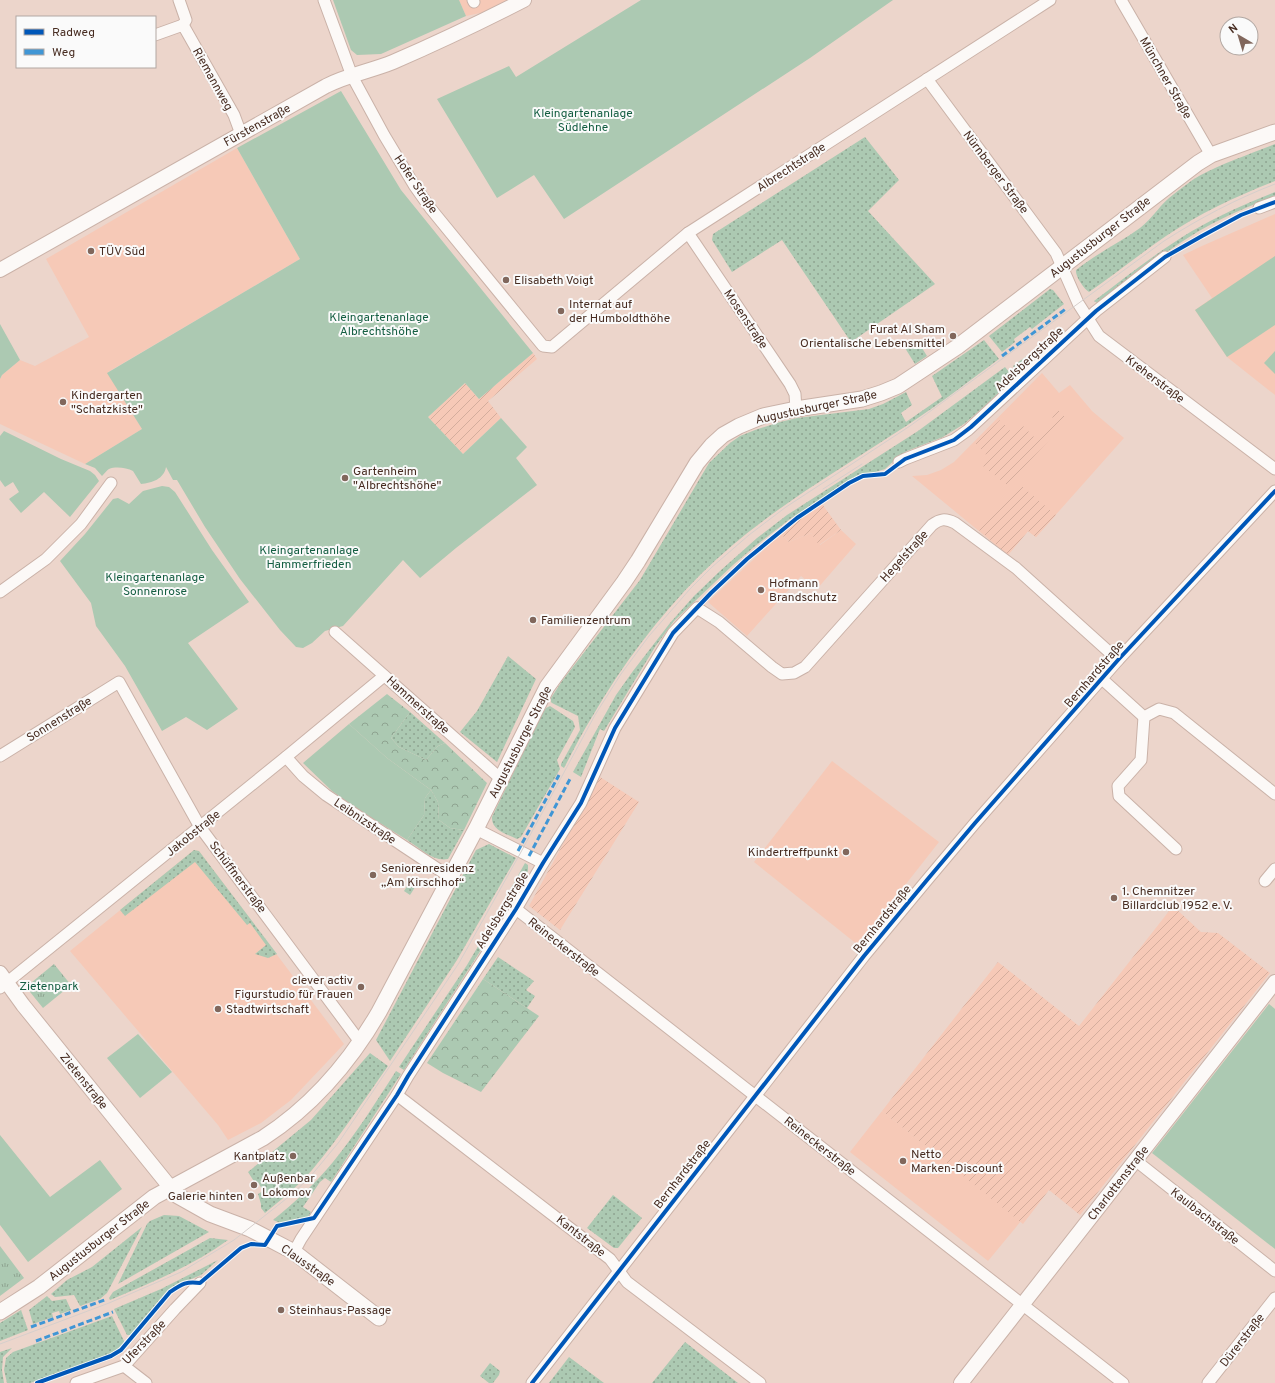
<svg xmlns="http://www.w3.org/2000/svg" width="1275" height="1383" viewBox="0 0 1275 1383" font-family="Overpass,sans-serif">
	<defs>
		<pattern id="industrial-furrows" width="10" height="10" patternUnits="userSpaceOnUse"><rect width="10" height="10" fill="#f6c9b7"/><path d="M-1 1l2-2M0 10L10 0M9 11l2-2" fill="none" stroke="#d4ad9d"/></pattern>
		<pattern id="grass-dots" width="8" height="8" patternUnits="userSpaceOnUse"><rect width="8" height="8" fill="#acc9b2"/><path d="M2 2h.1M6 6h.1" fill="none" stroke="#8ea390" stroke-width="1.8" stroke-linecap="round"/></pattern>
		<pattern id="forest-crowns" width="20" height="18" patternUnits="userSpaceOnUse"><rect width="20" height="18" fill="#acc9b2"/><path d="M2 6a3 3 0 1 1 6 0M12 15a3 3 0 1 1 6 0" fill="none" stroke="#8ea390"/></pattern>
		<pattern id="park-tufts" width="24" height="20" patternUnits="userSpaceOnUse"><rect width="24" height="20" fill="#acc9b2"/><path d="M3 7l-1-3M5 7V3M7 7l1-3M15 17l-1-3M17 17v-4M19 17l1-3" fill="none" stroke="#8ea390"/></pattern>
	</defs>
	<rect width="100%" height="100%" fill="#ecd5cb"/>
	<g fill="#f6c9b7">
		<polygon points="459,0 509,0 490,11 466,16"/>
		<polygon points="237,148 300,259 108,372 142,429 85,464 0,424 0,379 2,375 20,360 35,366 89,337 46,259"/>
		<polygon points="1275,214 1275,395 1227,357 1195,310 1212,298 1183,255 1202,246"/>
		<polygon points="1042,373 1059,393 1070,385 1092,411 1124,438 1036,537 1028,531 1008,555 912,476 927,475 941,470 954,462"/>
		<polygon points="841,530 856,544 817,589 801,576 747,636 708,602 781,534 789,542 811,533 820,545"/>
		<polygon points="832,761 939,842 858,945 754,862"/>
		<polygon points="194,850 199,851 344,1044 291,1100 261,1123 228,1140 218,1125 70,951"/>
		<polygon points="882,1111 1021,1221 988,1261 850,1152"/>
	</g>
	<g fill="url(#industrial-furrows)">
		<polygon points="533,353 537,359 488,401 501,418 463,454 428,417 465,383 479,399"/>
		<polygon points="1056,408 1068,420 1007,485 983,466 989,458 975,443 1000,420 1013,434 1022,425 1038,441 1057,422 1049,414"/>
		<polygon points="1018,483 1056,515 1036,537 1028,531 1008,555 979,530"/>
		<polygon points="822,504 841,530 819,545 811,533 789,542 781,534 795,522"/>
		<polygon points="600,777 639,802 560,930 529,906"/>
		<polygon points="1173,906 1201,932 1218,933 1270,973 1080,1215 1049,1190 1023,1224 882,1111 998,962 1079,1026"/>
	</g>
	<g fill="url(#grass-dots)">
		<polygon points="865,137 899,180 868,211 935,284 851,342 782,240 732,272 712,240 713,234"/>
		<path d="M1275,144V181C1237,196 1200,213 1166,236C1140,254 1115,274 1089,292C1084,289 1075,276 1076,270C1096,254 1119,243 1140,228C1153,218 1161,203 1174,194C1182,188 1190,181 1199,176C1223,163 1250,154 1275,144Z"/>
		<path d="M1275,192V196C1241,209 1207,224 1177,245C1150,263 1125,284 1100,305L1094,301C1126,277 1157,252 1192,231C1218,216 1246,203 1275,192Z"/>
		<polygon points="1050,289 1053,290 1064,304 1032,329 1030,327 1014,339 1015,342 1002,352 989,336"/>
		<polygon points="1063,330 1065,331 1019,374 1013,366"/>
		<polygon points="917,340 927,356 915,364 905,348"/>
		<path d="M984,340L999,359C964,385 929,412 892,435C826,478 757,518 701,574C658,617 622,665 592,717C582,733 573,751 564,768L561,766V764L580,730L578,716L552,703L551,702V698L562,681L640,580L709,463L730,443L740,436L755,430L780,422L797,418L869,409L883,404L906,392L912,405L901,413L906,422L942,397L932,376Z"/>
		<polygon points="1005,367 1014,378 986,405 964,424 943,437 907,451 898,457 885,469 850,480 790,519 754,547 733,565 674,621 655,647 604,731 600,729 581,777 573,772 616,695 633,671 670,623 694,596 720,571 757,538 787,515 918,431"/>
		<polygon points="508,656 536,679 497,762 460,732 477,711"/>
		<path d="M550,706L573,721L575,727L557,760L560,769L521,837L517,839C507,834 491,830 492,817L540,717L546,708Z"/>
		<polygon points="410,712 445,743 438,746 426,760 399,747 391,738"/>
		<path d="M431,790L438,802L439,820L450,828L464,830L448,859C433,862 420,848 407,840L424,815L425,798Z"/>
		<polygon points="489,844 516,858 457,960 390,1061 376,1040 476,850"/>
		<polygon points="194,850 199,851 277,954 268,958 255,954 266,945 250,923 247,925 195,862 125,916 120,910"/>
		<polygon points="525,863 528,865 528,871 506,911 404,1070 399,1067 467,965 490,926"/>
		<polygon points="413,877 419,881 410,895 404,891"/>
		<polygon points="498,957 534,981 526,990 535,996 527,1008 483,979"/>
		<path d="M370,1053L388,1066C363,1101 340,1137 312,1170C298,1186 281,1200 265,1213L261,1208V1204L258,1194L263,1191L258,1182L255,1183L248,1172L311,1120Z"/>
		<path d="M396,1071L401,1074L331,1182L325,1178L320,1182L303,1207L311,1212L307,1219L283,1224L273,1220C295,1202 315,1184 333,1162C356,1134 376,1102 396,1071Z"/>
		<polygon points="613,1195 642,1218 618,1248 614,1248 587,1228"/>
		<polygon points="164,1215 179,1216 209,1232 118,1284 147,1224 150,1221"/>
		<polygon points="142,1227 107,1293 100,1299 80,1306 74,1295 55,1297 51,1294 67,1280 92,1267"/>
		<path d="M210,1238L228,1240C192,1266 151,1283 110,1300L109,1298L113,1292Z"/>
		<polygon points="218,1260 201,1275 175,1286 167,1293 130,1335 127,1335 114,1309 161,1289"/>
		<polygon points="47,1296 52,1301 66,1299 71,1310 60,1314 59,1311 52,1313 53,1317 33,1324 29,1310"/>
		<polygon points="21,1310 28,1330 0,1341 0,1323"/>
		<polygon points="112,1316 124,1341 124,1343 115,1351 108,1355 30,1383 7,1383 4,1370 6,1358 13,1352"/>
		<polygon points="685,1342 738,1383 652,1383"/>
		<polygon points="12,1348 3,1357 2,1370 4,1383 0,1383 0,1352"/>
		<polygon points="569,1357 604,1383 549,1383"/>
		<polygon points="490,1363 500,1371 499,1375 493,1383 489,1383 480,1376"/>
	</g>
	<g fill="url(#forest-crowns)">
		<polygon points="387,694 410,712 391,738 399,747 426,760 438,746 445,743 487,783 464,830 450,828 439,820 438,802 431,790 387,758 349,724"/>
		<polygon points="483,979 539,1016 481,1092 443,1073 427,1063"/>
	</g>
	<g fill="url(#park-tufts)">
		<polygon points="54,964 71,985 43,1008 26,987"/>
		<polygon points="0,1246 24,1278 0,1296"/>
	</g>
	<g fill="#acc9b2">
		<polygon points="333,0 459,0 466,16 381,54 357,55 351,50"/>
		<polygon points="641,0 893,0 810,58 564,219 534,175 497,198 437,99 509,66 516,77"/>
		<path d="M341,91L401,190L533,353L479,399L465,383L428,417L463,454L501,418L527,447L516,458L537,485L456,548L420,578L403,560L343,626L325,631L312,643L303,648L296,647L280,630L240,579L205,527L177,480H173L166,467C164,479 152,483 141,484L133,471C127,468 116,466 109,469C107,470 104,474 102,476L95,468L85,464L142,429L107,373L300,259L237,148Z"/>
		<polygon points="1275,256 1275,325 1227,357 1195,310"/>
		<polygon points="0,324 20,360 2,375 0,379"/>
		<polygon points="1275,351 1275,374 1264,363"/>
		<polygon points="4,431 61,459 90,471 95,475 99,481 70,517 44,492 21,513 9,499 19,492 13,482 5,487 0,480 0,436"/>
		<polygon points="162,486 169,487 175,492 212,550 249,602 188,643 238,709 207,730 186,717 162,731 125,666 96,626 91,603 60,561 85,534 113,499 118,498 129,504 143,491"/>
		<polygon points="349,724 387,758 431,790 425,798 424,815 407,840 356,808 332,791 303,763"/>
		<polygon points="1269,1004 1275,1009 1275,1249 1152,1153"/>
		<polygon points="138,1034 172,1072 140,1098 107,1058"/>
		<polygon points="0,1135 50,1197 100,1160 122,1189 28,1262 0,1225"/>
	</g>
	<g fill="none" stroke-linecap="round" stroke-linejoin="round">
		<defs>
			<g id="minor">
				<polyline points="179,0 186,20 183,25"/>
				<polyline points="324,0 352,76 384,135 414,185 431,209 543,346 552,347 688,233 1050,0"/>
				<polyline points="473,0 474,2"/>
				<polyline points="1121,0 1211,155"/>
				<polyline points="155,35 183,25 234,115 241,134"/>
				<polyline points="927,79 1056,253 1078,303 1099,336 1275,469"/>
				<polyline points="1259,208 1275,202"/>
				<polyline points="688,233 790,384 795,394 796,409"/>
				<polyline points="899,462 905,459 954,440 968,430 1096,311 1165,257"/>
				<polyline points="0,592 46,559 81,524 111,483"/>
				<polyline points="335,632 501,779"/>
				<polyline points="1102,679 1144,717 1159,709 1174,713 1275,794"/>
				<polyline points="1144,717 1141,760 1118,786 1119,796 1176,849"/>
				<polyline points="0,756 119,682 200,827 360,1042"/>
				<polyline points="286,757 303,776 326,795 450,877"/>
				<polyline points="476,829 543,863"/>
				<polyline points="1265,881 1275,869"/>
				<polyline points="516,909 1123,1383"/>
				<polyline points="0,988 286,757 384,676"/>
				<polyline points="397,1095 610,1259 627,1282 760,1383"/>
				<polyline points="1135,1160 1275,1271"/>
				<path d="M294,1252L301,1239L397,1095L408,1076L516,909L543,863L581,803L615,728L673,633L697,608L719,622L772,667L782,674L794,673L805,667L932,525C940,519 945,518 955,523L1016,568L1118,660"/>
				<polyline points="124,1366 146,1383"/>
				<polyline points="76,1383 124,1366 175,1309 200,1283"/>
				<polyline points="532,1383 864,956 927,880 975,823 1118,660 1275,491"/>
				<polyline points="1208,1383 1275,1298"/>
			</g>
			<g id="tertiary">
				<path d="M0,270L326,86C347,75 371,71 393,62C437,43 481,22 524,0"/>
				<polyline points="0,973 23,1005 170,1187"/>
				<polyline points="961,1383 1275,982"/>
			</g>
			<g id="secondary">
				<polyline points="170,1187 178,1196 210,1214 250,1229 294,1252 379,1318"/>
				<path d="M0,1312L39,1287L154,1197L263,1138C311,1107 350,1062 379,1012L476,829L547,687L624,582L638,561L697,463L712,445L723,435L739,426L763,416L796,409L862,399L881,393L898,386L957,347L1198,163L1211,155L1275,132"/>
			</g>
		</defs>
		<use href="#minor" stroke="#cab2a8" stroke-width="13"/>
		<use href="#tertiary" stroke="#cab2a8" stroke-width="16"/>
		<use href="#secondary" stroke="#cab2a8" stroke-width="17"/>
		<use href="#minor" stroke="#fcf9f7" stroke-width="11"/>
		<use href="#tertiary" stroke="#fcf9f7" stroke-width="14"/>
		<use href="#secondary" stroke="#fcf9f7" stroke-width="15"/>
		<g stroke="#d6cfcc" stroke-width="1">
			<polyline points="823,489 862,464"/>
			<path d="M0,1344L109,1303L181,1272L234,1240L291,1195L310,1177L339,1142L459,963L521,852L595,715L621,674L649,636L690,589L712,567L749,535L786,507L910,426L1164,241C1200,218 1236,199 1275,184"/>
		</g>
		<g stroke="#4096d5" stroke-width="3" stroke-dasharray="6 3" stroke-linecap="butt">
			<polyline points="1002,356 1067,308"/>
			<polyline points="518,851 559,775"/>
			<polyline points="529,856 571,777"/>
			<polyline points="31,1327 107,1299"/>
			<polyline points="36,1341 113,1312"/>
		</g>
		<defs>
			<g id="cycleway">
				<path d="M37,1383L111,1356L121,1350L170,1292C182,1284 186,1281 200,1283L241,1248L251,1244L265,1245L277,1226L314,1218L397,1095L408,1076L516,909L543,863L581,803L615,728L673,633L711,593L747,559L797,518L849,483L863,476L885,474L905,459L954,440L971,427L1096,311L1165,257L1202,236L1241,215L1275,202"/>
				<polyline points="532,1383 864,956 927,880 975,823 1118,660 1275,491"/>
			</g>
		</defs>
		<use href="#cycleway" stroke="#fafafa" stroke-width="6"/>
		<use href="#cycleway" stroke="#0057b8" stroke-width="4"/>
	</g>
	<g fill="#81675c" stroke="#fafafa" stroke-width="1.5">
		<circle cx="91" cy="251" r="4"/>
		<circle cx="506" cy="280" r="4"/>
		<circle cx="561" cy="311" r="4"/>
		<circle cx="953" cy="336" r="4"/>
		<circle cx="63" cy="402" r="4"/>
		<circle cx="345" cy="478" r="4"/>
		<circle cx="761" cy="590" r="4"/>
		<circle cx="533" cy="620" r="4"/>
		<circle cx="846" cy="852" r="4"/>
		<circle cx="373" cy="875" r="4"/>
		<circle cx="1114" cy="898" r="4"/>
		<circle cx="361" cy="987" r="4"/>
		<circle cx="218" cy="1009" r="4"/>
		<circle cx="293" cy="1156" r="4"/>
		<circle cx="903" cy="1161" r="4"/>
		<circle cx="254" cy="1185" r="4"/>
		<circle cx="251" cy="1196" r="4"/>
		<circle cx="281" cy="1310" r="4"/>
	</g>
	<g text-anchor="middle" stroke-width="4" stroke-linejoin="round" paint-order="stroke">
		<g font-size="12" fill="#472c21" stroke="#fafafa">
			<text transform="translate(1166 78) rotate(60)" y="4">Münchner Straße</text>
			<text transform="translate(213 79) rotate(61)" y="4">Riemannweg</text>
			<text transform="translate(257 125) rotate(-29)" y="4">Fürstenstraße</text>
			<text transform="translate(791 167) rotate(-33)" y="4">Albrechtstraße</text>
			<text transform="translate(996 172) rotate(53)" y="4">Nürnberger Straße</text>
			<text transform="translate(416 184) rotate(56)" y="4">Hofer Straße</text>
			<text transform="translate(1100 237) rotate(-38)" y="4">Augustusburger Straße</text>
			<text transform="translate(746 319) rotate(56)" y="4">Mosenstraße</text>
			<text transform="translate(1029 359) rotate(-43)" y="4">Adelsbergstraße</text>
			<text transform="translate(1155 379) rotate(37)" y="4">Kreherstraße</text>
			<text transform="translate(816 407) rotate(-12)" y="4">Augustusburger Straße</text>
			<text transform="translate(904 556) rotate(-48)" y="4">Hegelstraße</text>
			<text transform="translate(1094 674) rotate(-49)" y="4">Bernhardstraße</text>
			<text transform="translate(418 705) rotate(42)" y="4">Hammerstraße</text>
			<text transform="translate(59 719) rotate(-32)" y="4">Sonnenstraße</text>
			<text transform="translate(520 742) rotate(-63)" y="4">Augustusburger Straße</text>
			<text transform="translate(365 821) rotate(34)" y="4">Leibnizstraße</text>
			<text transform="translate(193 833) rotate(-39)" y="4">Jakobstraße</text>
			<text transform="translate(238 877) rotate(53)" y="4">Schüffnerstraße</text>
			<text transform="translate(502 910) rotate(-58)" y="4">Adelsbergstraße</text>
			<text transform="translate(882 919) rotate(-51)" y="4">Bernhardstraße</text>
			<text transform="translate(564 947) rotate(38)" y="4">Reineckerstraße</text>
			<text transform="translate(84 1081) rotate(51)" y="4">Zietenstraße</text>
			<text transform="translate(820 1146) rotate(38)" y="4">Reineckerstraße</text>
			<text transform="translate(682 1174) rotate(-52)" y="4">Bernhardstraße</text>
			<text transform="translate(1118 1183) rotate(-52)" y="4">Charlottenstraße</text>
			<text transform="translate(1205 1216) rotate(38)" y="4">Kaulbachstraße</text>
			<text transform="translate(581 1236) rotate(38)" y="4">Kantstraße</text>
			<text transform="translate(99 1240) rotate(-38)" y="4">Augustusburger Straße</text>
			<text transform="translate(308 1265) rotate(35)" y="4">Clausstraße</text>
			<text transform="translate(1242 1340) rotate(-52)" y="4">Dürerstraße</text>
			<text transform="translate(144 1342) rotate(-46)" y="4">Uferstraße</text>
		</g>
		<g font-size="12" fill="#145e42" stroke="#fafafa">
			<text x="583" y="117">Kleingartenanlage<tspan x="583" dy="14">Südlehne</tspan></text>
			<text x="379" y="321">Kleingartenanlage<tspan x="379" dy="14">Albrechtshöhe</tspan></text>
			<text x="309" y="554">Kleingartenanlage<tspan x="309" dy="14">Hammerfrieden</tspan></text>
			<text x="155" y="581">Kleingartenanlage<tspan x="155" dy="14">Sonnenrose</tspan></text>
			<text x="49" y="990">Zietenpark</text>
		</g>
		<g font-size="12" fill="#472c21" stroke="#fafafa" text-anchor="start">
			<text x="99" y="255">TÜV Süd</text>
			<text x="514" y="284">Elisabeth Voigt</text>
			<text x="569" y="308">Internat auf<tspan x="569" dy="14">der Humboldthöhe</tspan></text>
			<text x="945" y="333" text-anchor="end">Furat Al Sham<tspan x="945" dy="14">Orientalische Lebensmittel</tspan></text>
			<text x="71" y="399">Kindergarten<tspan x="71" dy="14">"Schatzkiste"</tspan></text>
			<text x="353" y="475">Gartenheim<tspan x="353" dy="14">"Albrechtshöhe"</tspan></text>
			<text x="769" y="587">Hofmann<tspan x="769" dy="14">Brandschutz</tspan></text>
			<text x="541" y="624">Familienzentrum</text>
			<text x="838" y="856" text-anchor="end">Kindertreffpunkt</text>
			<text x="381" y="872">Seniorenresidenz<tspan x="381" dy="14">„Am Kirschhof“</tspan></text>
			<text x="1122" y="895">1. Chemnitzer<tspan x="1122" dy="14">Billardclub 1952 e. V.</tspan></text>
			<text x="353" y="984" text-anchor="end">clever activ<tspan x="353" dy="14">Figurstudio für Frauen</tspan></text>
			<text x="226" y="1013">Stadtwirtschaft</text>
			<text x="911" y="1158">Netto<tspan x="911" dy="14">Marken-Discount</tspan></text>
			<text x="285" y="1160" text-anchor="end">Kantplatz</text>
			<text x="262" y="1182">Außenbar<tspan x="262" dy="14">Lokomov</tspan></text>
			<text x="243" y="1200" text-anchor="end">Galerie hinten</text>
			<text x="289" y="1314">Steinhaus-Passage</text>
		</g>
	</g>
	<rect x="16" y="16" width="140" height="52" fill="#fafafa" stroke="#b2a8a3"/>
	<rect x="24" y="29" width="20" height="6" fill="#0057b8" stroke="#b2a8a3"/>
	<text x="52" y="36" font-size="12" fill="#472c21">Radweg</text>
	<rect x="24" y="49" width="20" height="6" fill="#4096d5" stroke="#b2a8a3"/>
	<text x="52" y="56" font-size="12" fill="#472c21">Weg</text>
	<g transform="translate(1239 36) rotate(322)"><circle r="19" fill="#fafafa" stroke="#b2a8a3"/>
	<path d="M0-3L7 15L0 10L-7 15Z" fill="#81675c"/>
	<text y="-6" font-size="11" font-weight="bold" text-anchor="middle" fill="#472c21">N</text>
	</g>
</svg>
